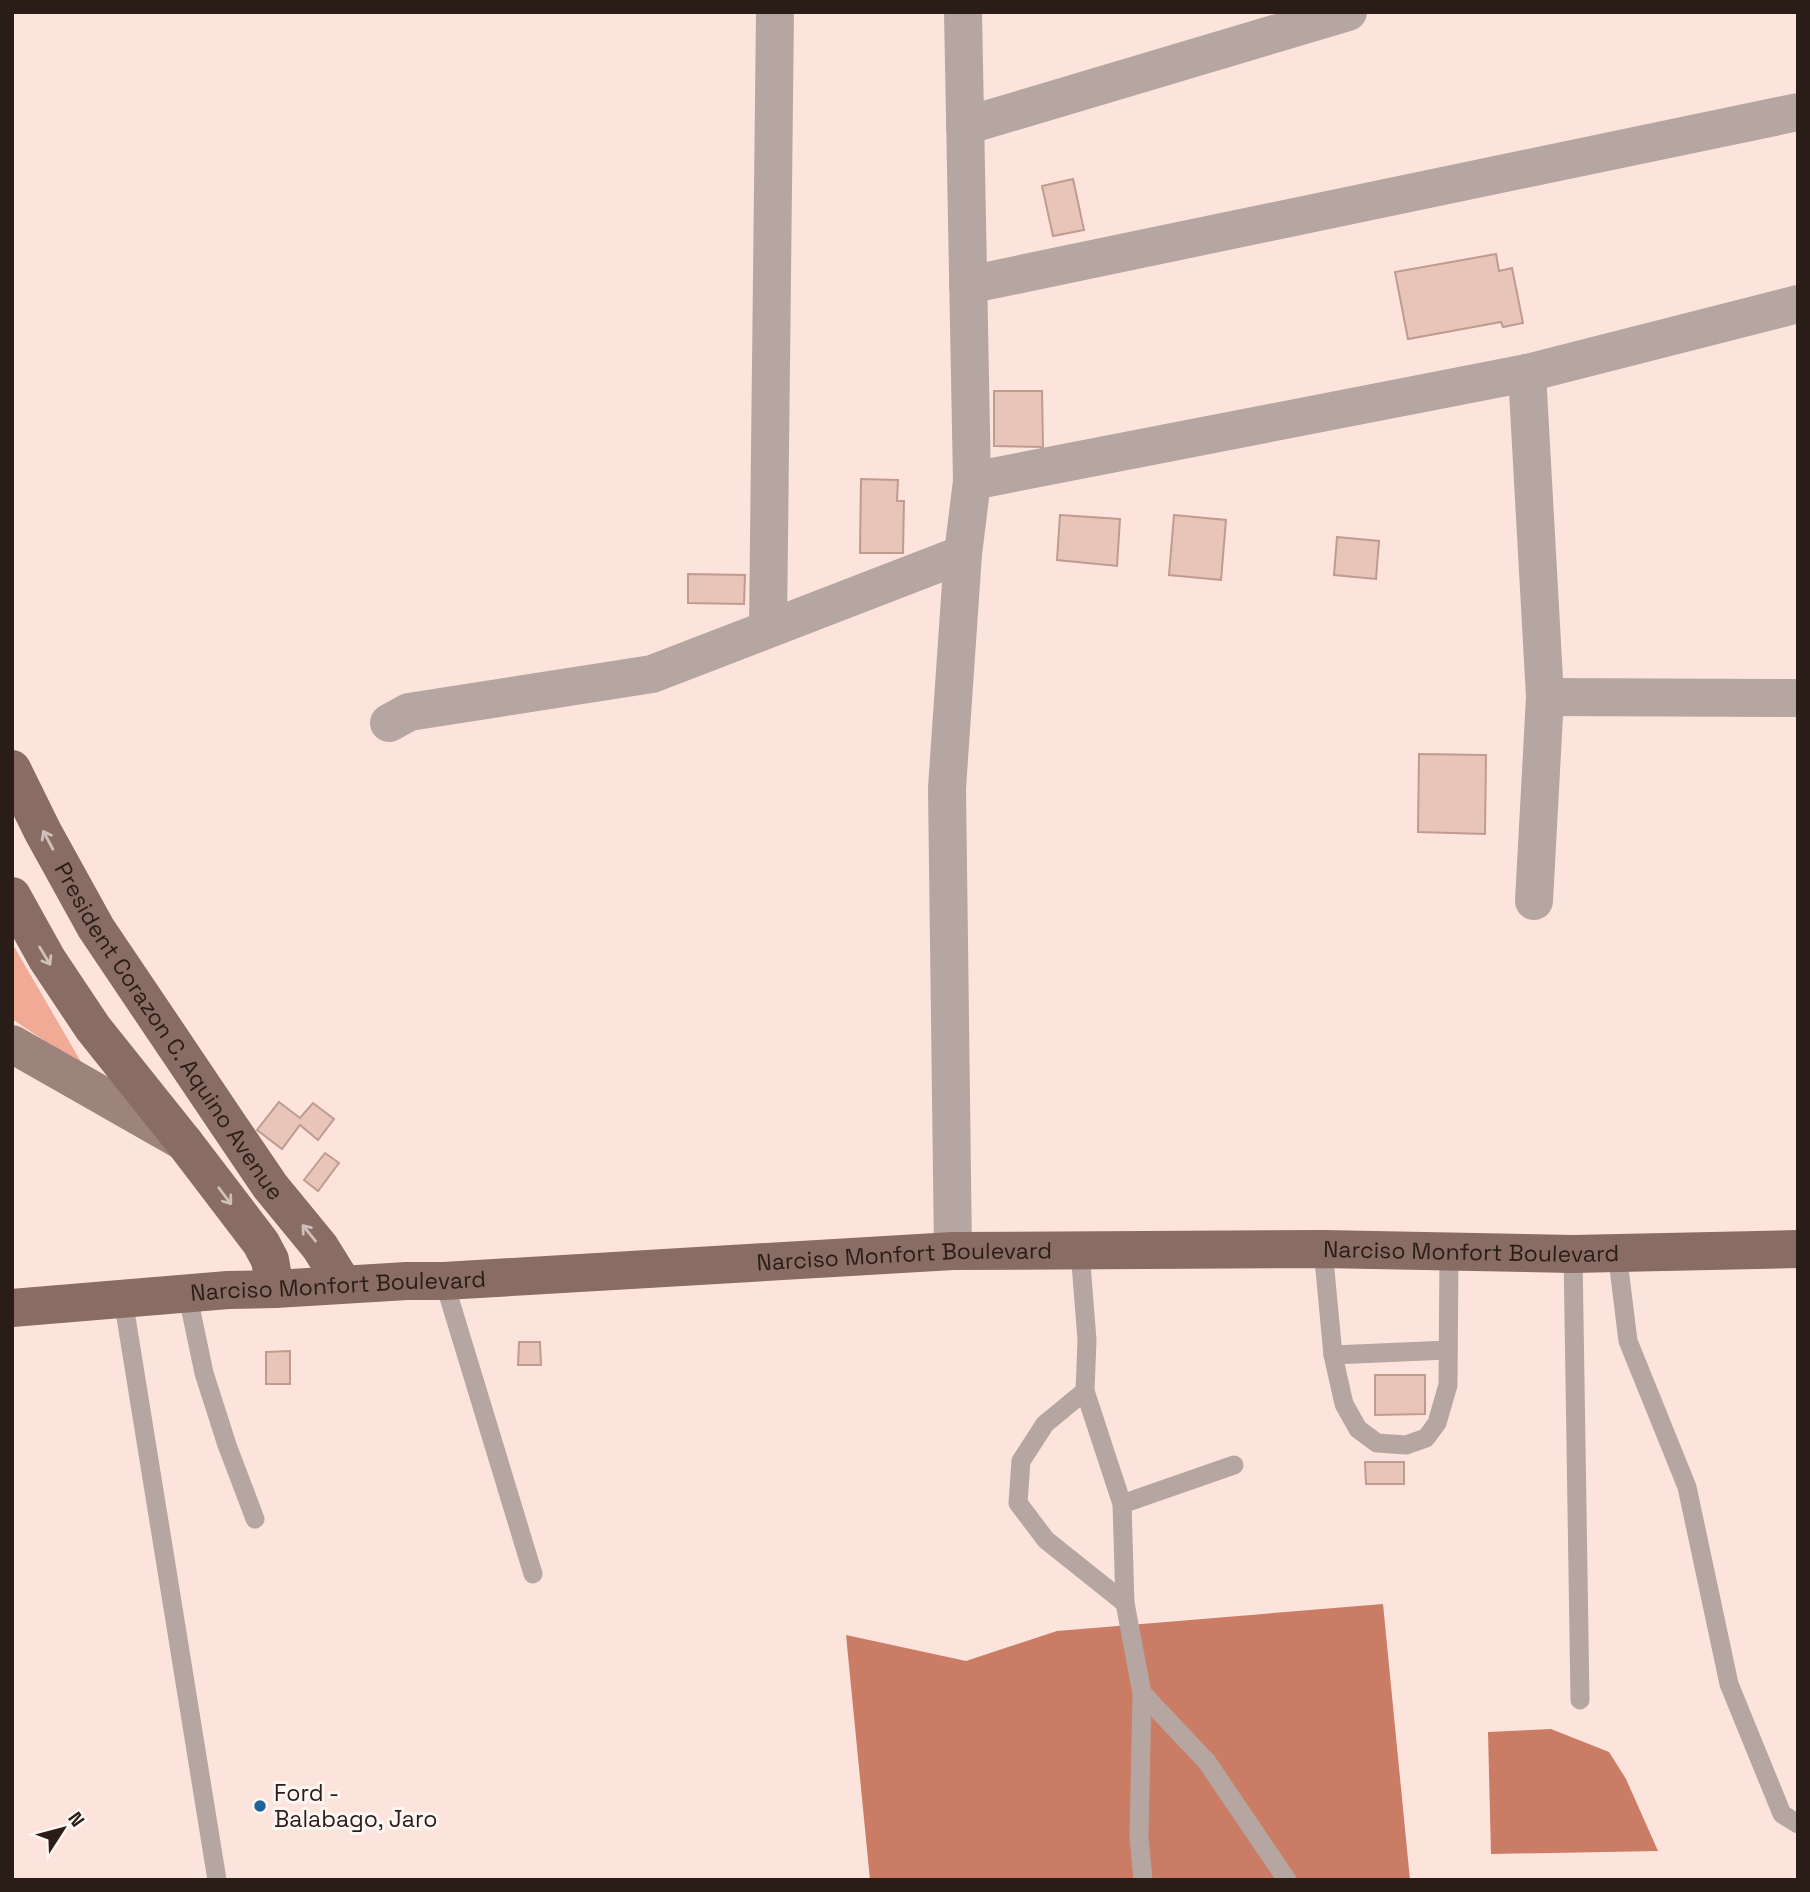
<svg xmlns="http://www.w3.org/2000/svg" width="1810" height="1892" viewBox="0 0 1810 1892" font-family="'Space Grotesk',sans-serif">
	<rect width="100%" height="100%" fill="#fce4dd"/>
	<polygon fill="#f0aa95" points="12,943 84,1067 12,1019"/>
	<g fill="#ca7c64">
		<polygon points="1383,1604 1410,1880 870,1880 846,1635 966,1661 1057,1631"/>
		<polygon points="1551,1729 1609,1752 1626,1779 1658,1851 1491,1854 1488,1732"/>
	</g>
	<g fill="#e9c4b8" stroke="#bf9b90" stroke-width="2">
		<polygon points="1073,179 1084,230 1053,236 1042,186"/>
		<polygon points="1496,254 1499,271 1512,268 1523,323 1503,327 1501,322 1408,339 1395,272"/>
		<polygon points="994,391 1042,391 1043,447 994,446"/>
		<polygon points="861,479 898,480 897,501 904,501 903,553 860,553"/>
		<polygon points="1060,515 1120,519 1117,566 1057,560"/>
		<polygon points="1174,515 1226,520 1221,580 1169,575"/>
		<polygon points="1337,537 1379,541 1376,579 1334,575"/>
		<polygon points="688,574 745,575 744,604 688,603"/>
		<polygon points="1419,754 1486,755 1485,834 1418,832"/>
		<polygon points="279,1102 300,1118 313,1103 334,1119 318,1140 300,1125 282,1149 257,1130"/>
		<polygon points="325,1153 339,1163 318,1191 304,1180"/>
		<polygon points="519,1342 540,1342 541,1365 518,1365"/>
		<polygon points="290,1351 290,1384 266,1384 266,1352"/>
		<polygon points="1375,1375 1425,1375 1425,1414 1375,1415"/>
		<polygon points="1365,1462 1404,1462 1404,1484 1366,1484"/>
	</g>
	<g fill="none" stroke-linecap="round" stroke-linejoin="round">
		<g stroke="#b6a6a1" stroke-width="19">
			<polyline points="1323,1249 1333,1355 1344,1404 1358,1429 1377,1443 1406,1445 1426,1438 1437,1423 1448,1385 1449,1251"/>
			<polyline points="1080,1251 1087,1340 1085,1391 1122,1504 1125,1603 1142,1693 1139,1837 1143,1880"/>
			<polyline points="1617,1252 1628,1341 1687,1487 1729,1684 1782,1814 1798,1824"/>
			<polyline points="1573,1254 1580,1700"/>
			<polyline points="444,1281 533,1574"/>
			<polyline points="187,1292 204,1373 227,1445 255,1519"/>
			<polyline points="123,1299 217,1880"/>
			<polyline points="1333,1355 1448,1350"/>
			<polyline points="1085,1391 1045,1424 1021,1461 1018,1503 1046,1540 1125,1603"/>
			<polyline points="1122,1504 1234,1465"/>
			<polyline points="1142,1693 1207,1762 1287,1880"/>
		</g>
		<g stroke="#b6a6a1" stroke-width="38">
			<polyline points="965,126 1348,12"/>
			<polyline points="968,285 1798,112"/>
			<polyline points="1527,373 1545,697 1534,901"/>
			<polyline points="972,481 1527,373 1798,304"/>
			<polyline points="768,628 775,12"/>
			<polyline points="1545,697 1798,698"/>
			<polyline points="389,723 409,712 652,674 963,554"/>
			<polyline points="953,1251 947,788 963,554 972,481 963,12"/>
		</g>
		<polyline stroke="#9c847d" stroke-width="38" points="12,1044 184,1142"/>
		<g stroke="#896c64" stroke-width="38">
			<path id="s1" d="M12,769L43,832L96,928L232,1130L270,1186L320,1247L343,1284"/>
			<polyline points="12,896 47,959 93,1028 184,1142 261,1243 270,1260 275,1289"/>
			<path id="s2" d="M12,1308L228,1290L275,1289L407,1281H444L953,1251L1323,1249L1573,1254L1798,1249"/>
		</g>
	</g>
	<defs><path id="oneway-shaft" d="M-6 0H5M1.5-3L5.5 0L1.5 3" fill="none" stroke-width="1.6" stroke-linecap="round" stroke-linejoin="round" transform="scale(1.75)"/></defs>
	<g stroke="#cfbfba">
		<use href="#oneway-shaft" transform="translate(48 840) rotate(-118)"/>
		<use href="#oneway-shaft" transform="translate(45 956) rotate(59)"/>
		<use href="#oneway-shaft" transform="translate(225 1196) rotate(53)"/>
		<use href="#oneway-shaft" transform="translate(309 1233) rotate(-129)"/>
	</g>
	<circle fill="#216398" stroke="#fef6f3" stroke-width="2.5" cx="260" cy="1806" r="7"/>
	<g text-anchor="middle" stroke-width="6" stroke-linejoin="round" paint-order="stroke">
		<g font-size="23" fill="#2a1d18" stroke="#fef6f3">
			<text dy="8" stroke="none"><textPath href="#s1" startOffset="306">President Corazon C. Aquino Avenue</textPath></text>
			<text dy="8" stroke="none"><textPath href="#s2" startOffset="1461">Narciso Monfort Boulevard</textPath></text>
			<text dy="8" stroke="none"><textPath href="#s2" startOffset="894">Narciso Monfort Boulevard</textPath></text>
			<text dy="8" stroke="none"><textPath href="#s2" startOffset="327">Narciso Monfort Boulevard</textPath></text>
		</g>
		<g font-size="23" fill="#2a1d18" stroke="#fef6f3" text-anchor="start">
			<text x="274" y="1801">Ford -<tspan x="274" dy="26">Balabago, Jaro</tspan></text>
		</g>
	</g>
	<rect width="1810" height="1892" fill="none" stroke="#2a1d18" stroke-width="28"/>
	<g transform="translate(63 1829) rotate(54)" stroke="#fef6f3" stroke-width="5" paint-order="stroke">
	<path d="M0-5L12 26L0 18L-12 26Z" fill="#2a1d18"/>
	<text y="-10" font-size="19" font-weight="bold" text-anchor="middle" fill="#2a1d18">N</text>
	</g>
</svg>
